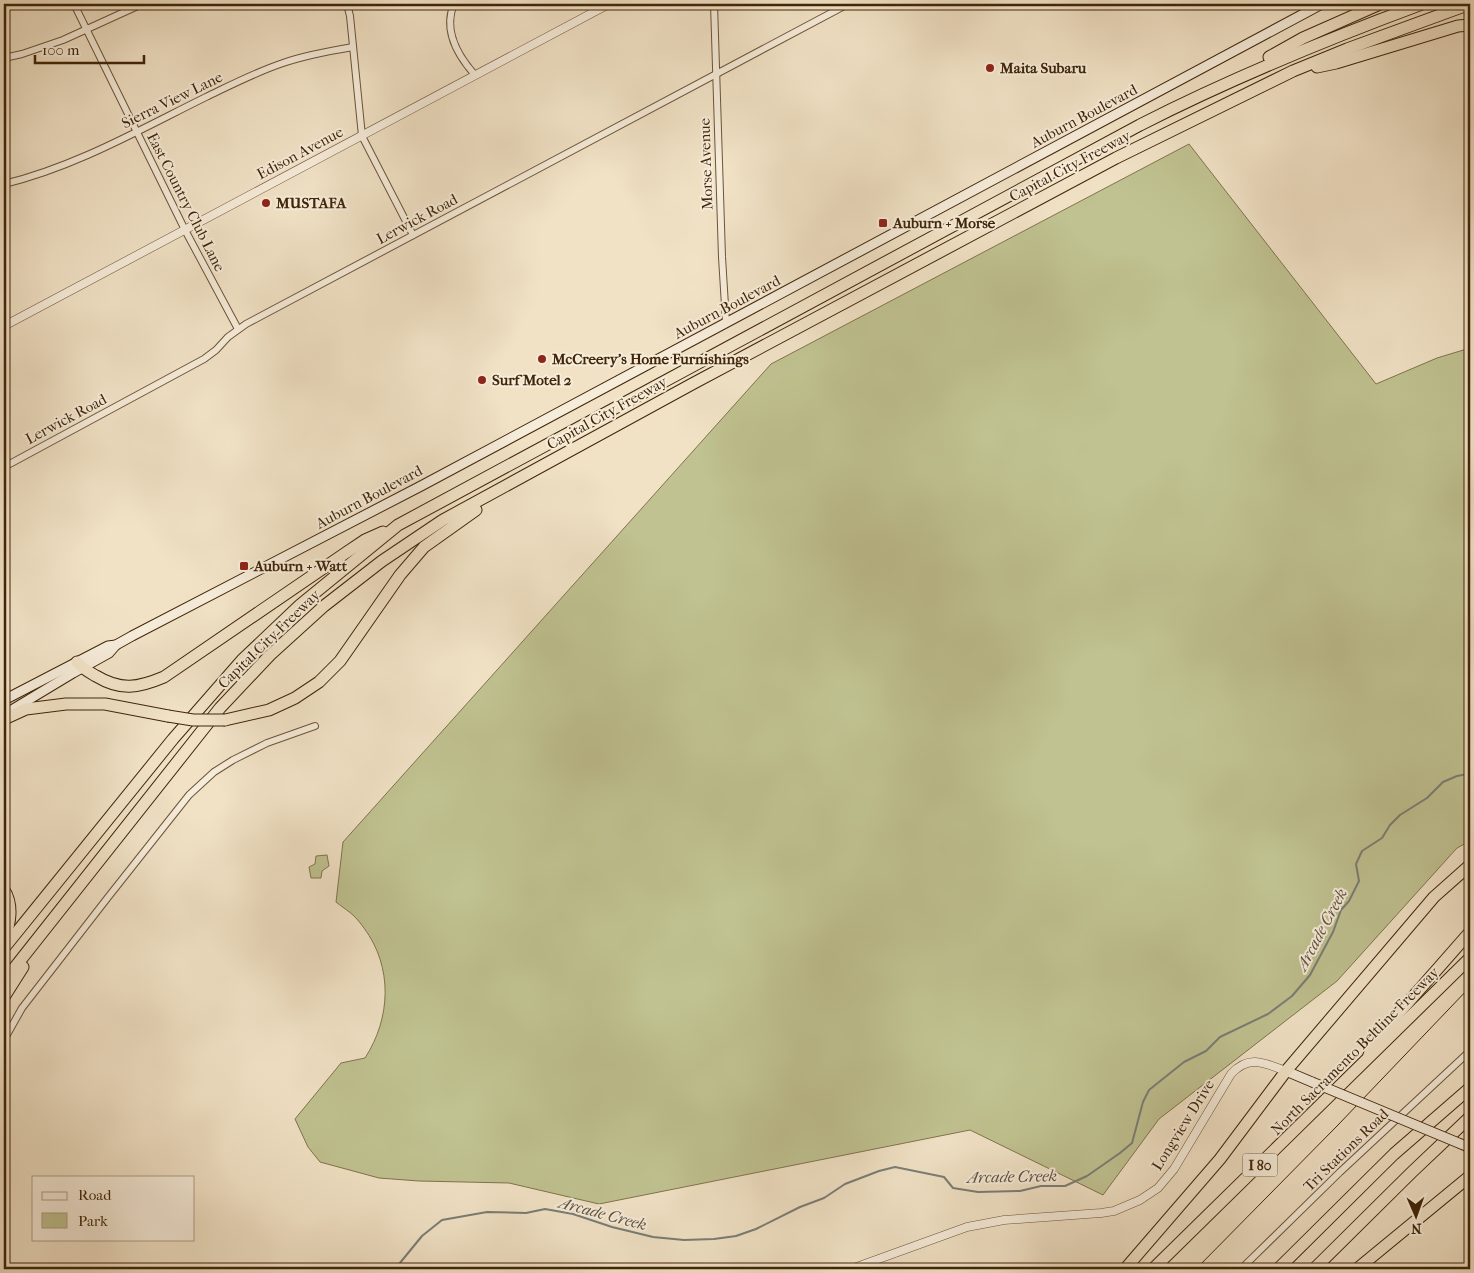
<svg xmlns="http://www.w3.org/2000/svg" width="1474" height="1273" viewBox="0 0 1474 1273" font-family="'IM FELL French Canon',serif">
	<rect width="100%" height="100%" fill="#f1e2c6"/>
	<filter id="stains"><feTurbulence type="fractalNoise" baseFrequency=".004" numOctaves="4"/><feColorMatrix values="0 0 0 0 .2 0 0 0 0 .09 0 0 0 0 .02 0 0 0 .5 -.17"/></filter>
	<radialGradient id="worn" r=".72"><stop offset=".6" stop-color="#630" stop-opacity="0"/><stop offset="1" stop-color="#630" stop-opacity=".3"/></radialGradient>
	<g fill="#c0c291" stroke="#80744c">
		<path d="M1189,144L1376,384L1437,358L1470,348V841L1457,848L1337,981L1159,1119L1103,1195L970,1130L599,1204L509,1183L419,1181L379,1178L320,1162L308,1147L295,1119L341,1063L365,1058C391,1018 393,967 364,928C361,924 358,920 354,916C349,911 342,907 336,902L343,842L771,364Z"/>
		<polygon points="327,855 329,866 322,871 321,878 311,878 309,867 315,864 316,856"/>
	</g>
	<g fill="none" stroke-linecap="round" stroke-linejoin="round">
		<polyline stroke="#7a7e77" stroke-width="2" points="395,1269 422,1236 442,1220 487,1212 526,1213 545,1209 573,1214 612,1227 653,1237 684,1240 714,1239 736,1236 756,1229 800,1207 824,1198 845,1184 879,1171 895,1167 944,1177 953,1188 978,1192 1020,1191 1041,1186 1065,1186 1087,1176 1120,1153 1132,1143 1143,1102 1149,1090 1184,1062 1206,1051 1220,1037 1268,1014 1292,996 1310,975 1333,932 1341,910 1349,901 1359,881 1356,864 1362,851 1382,838 1390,825 1400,815 1427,798 1443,782 1457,776 1468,774 1470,776"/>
		<defs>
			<g id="minor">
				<polyline points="74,4 185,230 238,329"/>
				<polyline points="347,4 350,16 362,136 413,235"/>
				<path d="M454,4C443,30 458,56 475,75"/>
				<polyline points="714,4 722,257 726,322"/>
				<polyline points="4,58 22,54 63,40 142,4"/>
				<path d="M4,184C75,167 141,129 206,97C231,85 256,72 283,63C306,55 329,51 353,47"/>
				<polyline points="4,467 204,359 216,350 228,337 246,324 848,4"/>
				<polyline points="4,1040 22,1008 109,896 189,795 214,772 233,760 267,743 315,726"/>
				<polyline points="1241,1269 1340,1172 1470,1051"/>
			</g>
			<g id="tertiary">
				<polyline points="4,326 609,4"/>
				<path d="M851,1269L967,1227L1004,1220L1101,1213L1114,1211L1140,1200L1158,1188L1174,1169L1231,1074C1249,1054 1264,1063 1286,1071"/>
			</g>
			<g id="secondary">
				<polyline points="4,700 108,646 116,645"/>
				<polyline points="5,714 73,673 109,653 116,645 132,636 421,486 1322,4"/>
				<polyline points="1286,1071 1312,1082"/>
				<polyline points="1461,1144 1470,1148"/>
			</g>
			<g id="motorway">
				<polyline points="1269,57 1303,38 1380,4"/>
				<polyline points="1317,67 1336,63 1458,26 1470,25"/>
				<path d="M77,662C83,669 89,672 96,676C121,691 138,688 164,677L347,552L365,540L383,532"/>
				<polyline points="4,719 26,709 66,704 105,704 168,716"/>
				<polyline points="225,720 269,710 295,698 319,682 340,661 400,575 424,547 476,510"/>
				<path d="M4,890C13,904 11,923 4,937"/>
				<path d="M4,948L173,739L242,660L300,605L398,525L1140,125C1232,78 1325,40 1422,4"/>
				<polyline points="4,981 220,708 270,655 324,606 382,561 443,520 694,383 1116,158 1293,71 1347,49 1470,4"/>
				<polyline points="4,997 23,967"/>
				<polyline points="1369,1055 1376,1039 1470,932"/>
				<polyline points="1125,1269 1220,1159 1286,1071 1434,897 1470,865"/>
				<polyline points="1153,1269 1470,958"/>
				<polyline points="1278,1269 1394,1154 1470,1088"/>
				<polyline points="1314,1269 1412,1172 1470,1117"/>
				<polyline points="1357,1269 1470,1176"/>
			</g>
		</defs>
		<use href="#minor" stroke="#6c5438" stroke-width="8"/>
		<use href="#tertiary" stroke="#6c5438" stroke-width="9"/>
		<use href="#secondary" stroke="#402508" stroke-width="11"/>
		<use href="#motorway" stroke="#402508" stroke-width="13"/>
		<use href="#minor" stroke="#f6ecda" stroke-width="6"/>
		<use href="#tertiary" stroke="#f6ecda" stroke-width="8"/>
		<use href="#secondary" stroke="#f6ecda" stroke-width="9"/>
		<use href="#motorway" stroke="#f1e2c6" stroke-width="11"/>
		<polyline stroke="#402508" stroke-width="1" points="1196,1269 1338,1125 1470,987"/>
		<defs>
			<polyline id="secondary-bridge" points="1312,1082 1461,1144"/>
			<polyline id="motorway-bridge" points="168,716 193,720 225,720"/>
		</defs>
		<use href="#secondary-bridge" stroke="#402508" stroke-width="11" stroke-linecap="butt"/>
		<use href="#motorway-bridge" stroke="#402508" stroke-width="13" stroke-linecap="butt"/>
		<use href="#secondary-bridge" stroke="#f6ecda" stroke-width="9"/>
		<use href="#motorway-bridge" stroke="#f1e2c6" stroke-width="11"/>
	</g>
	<g fill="#8f2418" stroke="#f6ecda" stroke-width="2">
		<circle cx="990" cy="68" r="5"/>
		<circle cx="266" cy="203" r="5"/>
		<rect x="878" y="218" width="10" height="10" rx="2.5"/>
		<circle cx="542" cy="359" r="5"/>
		<circle cx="482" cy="380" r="5"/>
		<rect x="239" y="561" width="10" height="10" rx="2.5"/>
	</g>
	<g text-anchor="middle" stroke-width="4" stroke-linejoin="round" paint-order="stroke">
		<rect fill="#f6ecda" stroke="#776147" stroke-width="1" x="1242.5" y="1153.5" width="35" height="23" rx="4"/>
		<g font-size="14" font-weight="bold" fill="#402508">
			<text x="1260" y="1170">I 80</text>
		</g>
		<g font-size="15" font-weight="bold" fill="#402508" stroke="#f6ecda" text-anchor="start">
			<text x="1000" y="73">Maita Subaru</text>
			<text x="276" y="208">MUSTAFA</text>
			<text x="893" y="228">Auburn + Morse</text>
			<text x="552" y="364">McCreery's Home Furnishings</text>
			<text x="492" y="385">Surf Motel 2</text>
			<text x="254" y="571">Auburn + Watt</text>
		</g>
		<g font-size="15" fill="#402508" stroke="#f6ecda">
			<text transform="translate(172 100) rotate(-26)" y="5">Sierra View Lane</text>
			<text transform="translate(1084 116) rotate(-28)" y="5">Auburn Boulevard</text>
			<text transform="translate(300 153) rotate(-28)" y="5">Edison Avenue</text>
			<text transform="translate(706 164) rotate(-92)" y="5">Morse Avenue</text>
			<text transform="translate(1070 166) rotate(-28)" y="5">Capital City Freeway</text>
			<text transform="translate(186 202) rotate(63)" y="5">East Country Club Lane</text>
			<text transform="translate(417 219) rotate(-28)" y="5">Lerwick Road</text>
			<text transform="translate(727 307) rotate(-28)" y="5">Auburn Boulevard</text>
			<text transform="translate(607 413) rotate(-29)" y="5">Capital City Freeway</text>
			<text transform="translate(66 419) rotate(-28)" y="5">Lerwick Road</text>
			<text transform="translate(369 497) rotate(-28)" y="5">Auburn Boulevard</text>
			<text transform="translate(269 639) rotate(-44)" y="5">Capital City Freeway</text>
			<text transform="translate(1355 1051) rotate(-45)" y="5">North Sacramento Beltline Freeway</text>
			<text transform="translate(1183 1125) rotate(-58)" y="5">Longview Drive</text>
			<text transform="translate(1346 1150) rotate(-44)" y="5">Tri Stations Road</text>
		</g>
		<g font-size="16" font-style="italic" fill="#5d5240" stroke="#f6ecda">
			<text transform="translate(1321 929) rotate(-62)" y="6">Arcade Creek</text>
			<text transform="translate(1012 1176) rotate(-1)" y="6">Arcade Creek</text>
			<text transform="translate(603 1213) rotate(15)" y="6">Arcade Creek</text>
		</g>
	</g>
	<rect width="1474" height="1273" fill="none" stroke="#f1e2c6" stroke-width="20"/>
	<rect x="5" y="5" width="1464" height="1263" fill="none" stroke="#402508" stroke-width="2.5"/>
	<rect x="10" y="10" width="1454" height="1253" fill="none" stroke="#402508"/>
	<rect x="32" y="1176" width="162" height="65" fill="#f6ecda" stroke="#ad9c86"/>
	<rect x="42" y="1192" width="25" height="8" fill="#f6ecda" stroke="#ad9c86"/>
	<text x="78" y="1200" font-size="15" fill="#402508">Road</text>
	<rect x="42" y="1213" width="25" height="15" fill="#c0c291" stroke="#ad9c86"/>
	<text x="78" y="1226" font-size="15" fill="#402508">Park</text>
	<g transform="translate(1416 1216) rotate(178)" stroke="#f6ecda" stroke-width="4" paint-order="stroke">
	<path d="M0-4L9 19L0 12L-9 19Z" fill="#402508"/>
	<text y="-8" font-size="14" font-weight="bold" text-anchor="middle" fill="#402508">N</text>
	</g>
	<path d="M35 55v8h109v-8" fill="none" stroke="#402508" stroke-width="2.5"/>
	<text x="42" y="55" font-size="15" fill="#402508" stroke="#f6ecda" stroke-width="4" paint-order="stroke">100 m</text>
	<rect width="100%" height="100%" filter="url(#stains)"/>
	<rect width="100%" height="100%" fill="url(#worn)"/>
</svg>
